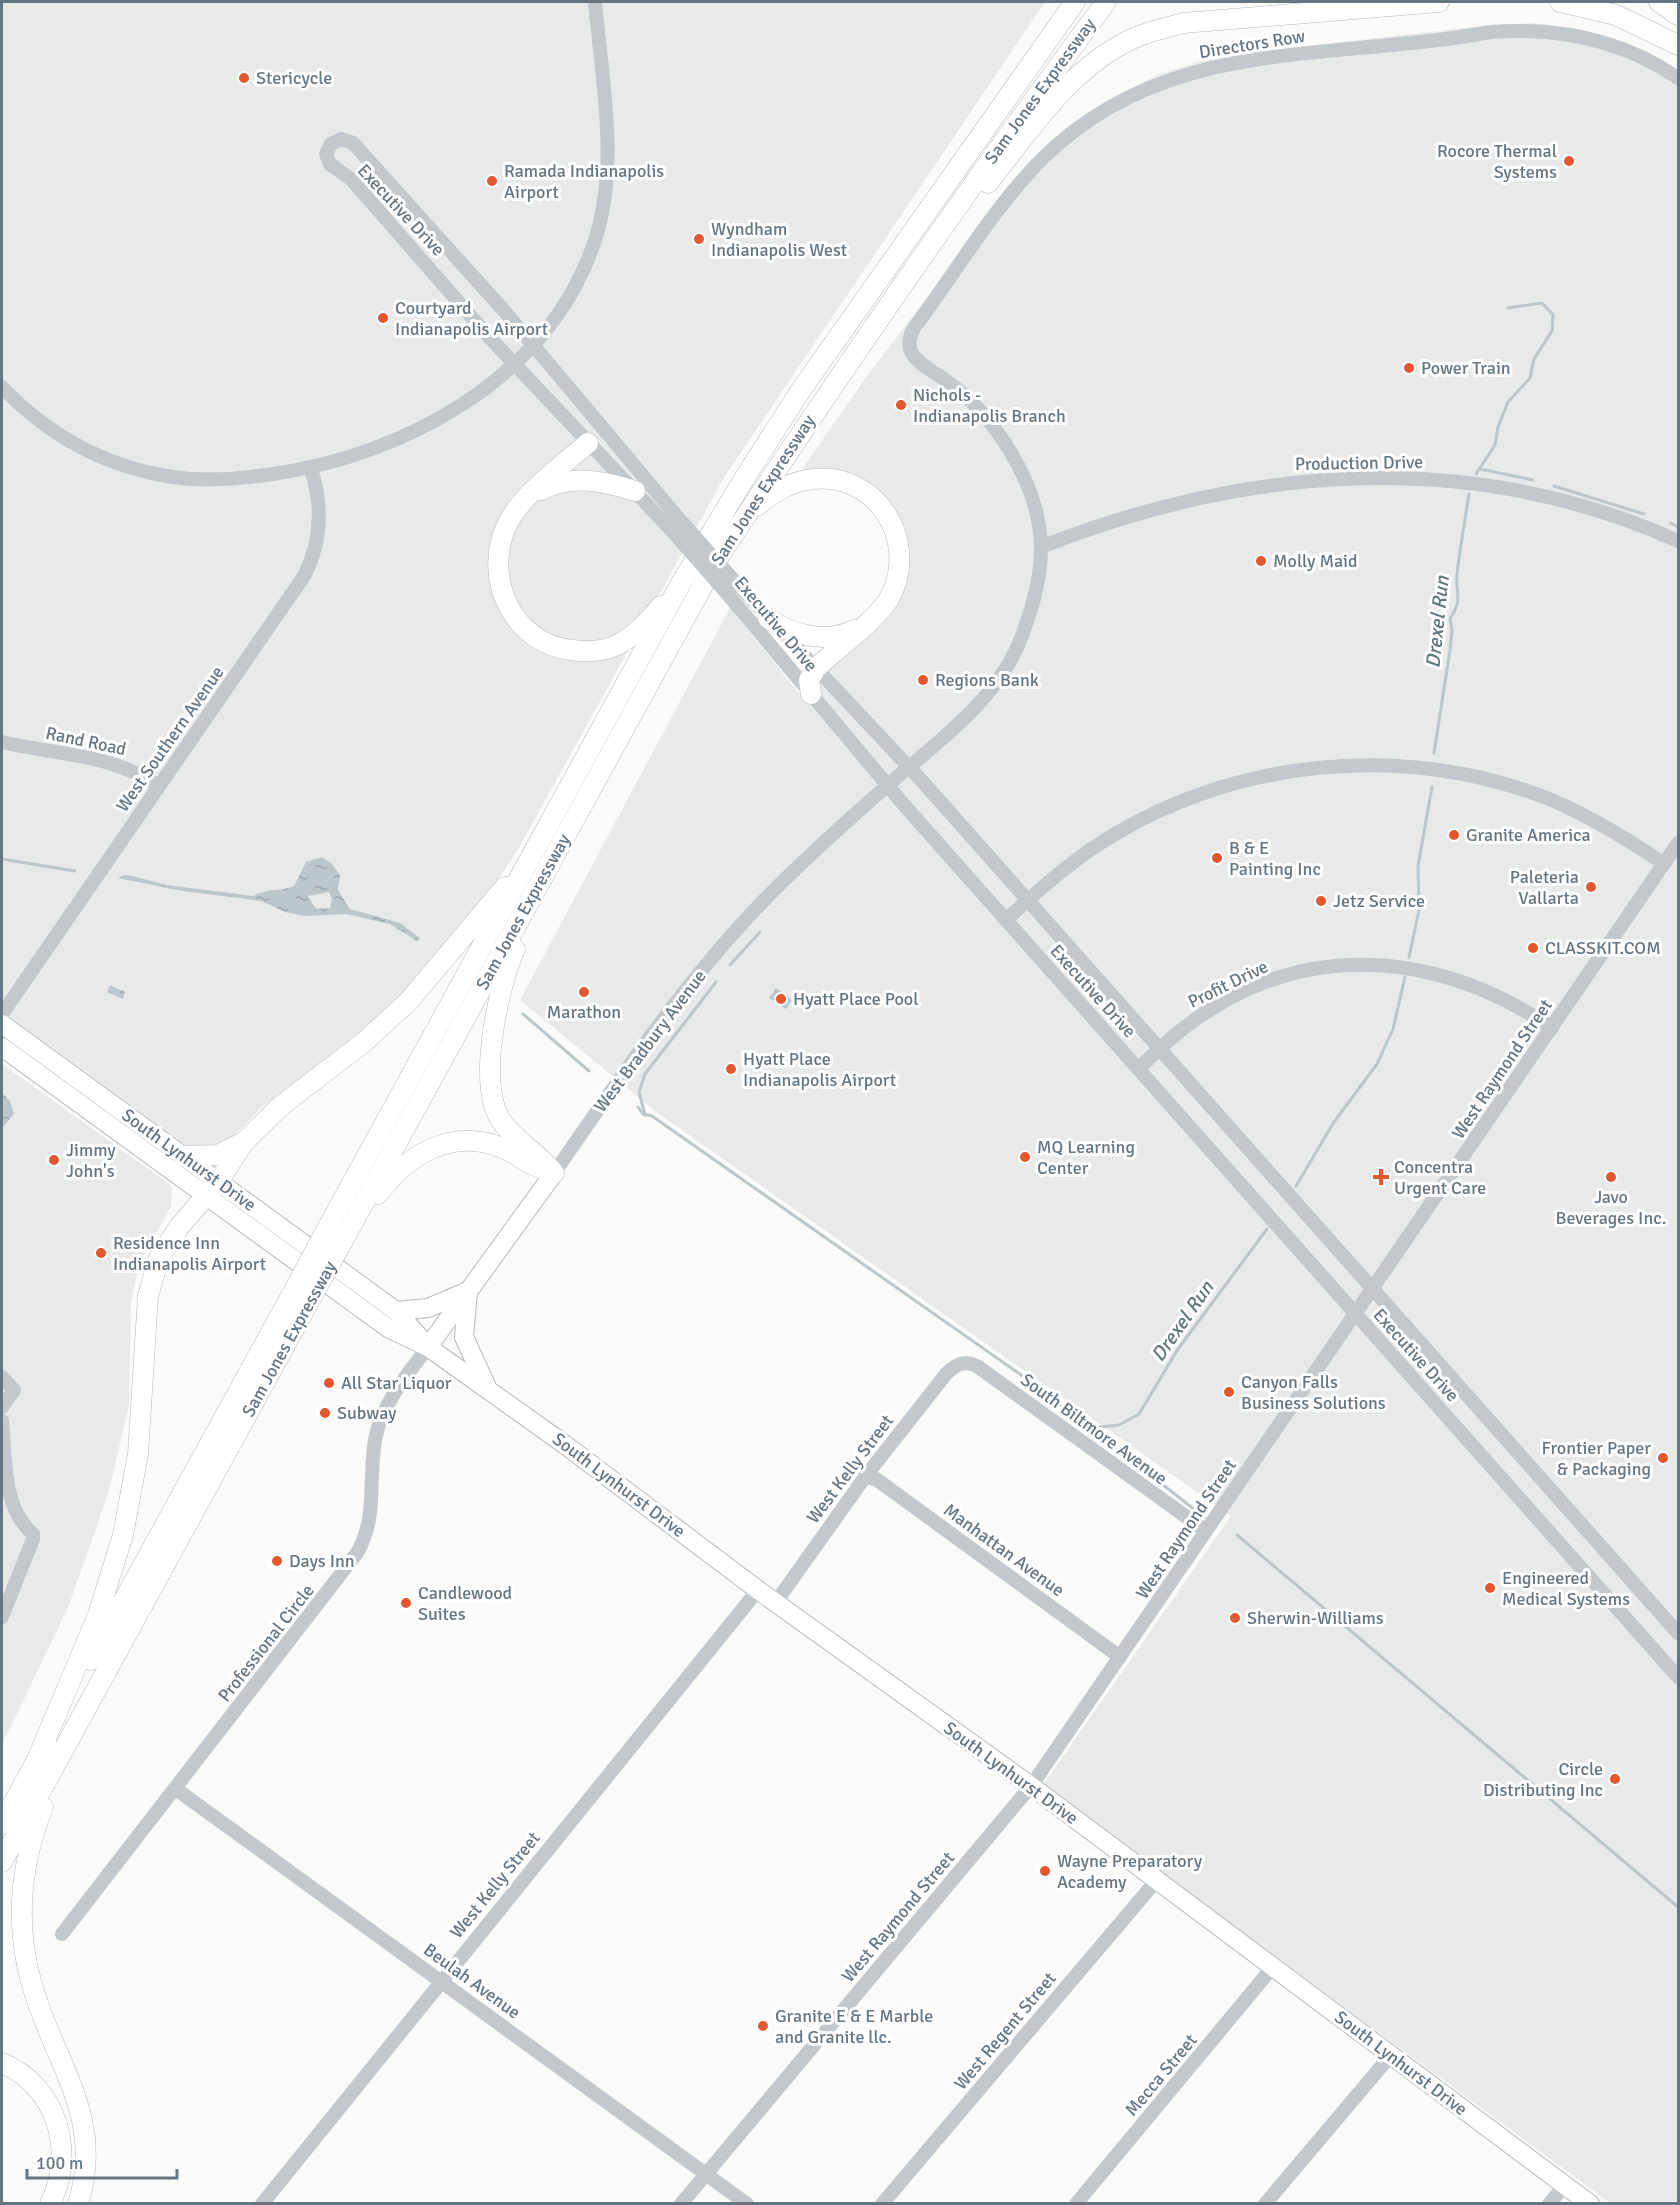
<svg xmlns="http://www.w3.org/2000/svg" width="1680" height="2205" viewBox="0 0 1680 2205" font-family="Signika,sans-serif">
	<defs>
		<pattern id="water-ripples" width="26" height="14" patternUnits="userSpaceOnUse" patternTransform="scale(1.5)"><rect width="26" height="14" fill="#bbc7cb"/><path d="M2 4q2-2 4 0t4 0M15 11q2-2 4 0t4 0" fill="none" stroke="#9ca6aa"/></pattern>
	</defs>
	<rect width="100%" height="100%" fill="#fafaf8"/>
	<g fill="#e8e9e9">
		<polygon points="2,2 1045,2 725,476 517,851 463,931 391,1007 327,1060 262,1107 227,1143 210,1150 190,1148 2,1011"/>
		<polygon points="1533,23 1578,29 1613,38 1650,53 1678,71 1678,2203 1610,2203 1043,1785 1231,1516 655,1111 520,1000 730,608 799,693 884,615 899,520 884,496 864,482 800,472 867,376 1028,166 1063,131 1109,100 1157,75 1201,61 1247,53 1473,27"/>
		<polygon points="2,1064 172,1186 171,1207 139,1263 131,1302 129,1405 109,1491 69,1605 2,1745"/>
	</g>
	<g fill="url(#water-ripples)" fill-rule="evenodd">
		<path d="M322,857L332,864L340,875L338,890L350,909L400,923L420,938L417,941L390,924L346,914L304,916L285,912L261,901L183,891L118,878L124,875L132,876L167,885L253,896C267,888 280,892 294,886L306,862ZM329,892L332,899L330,908L316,909L308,896Z"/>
		<polygon points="110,985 125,992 123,999 107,992"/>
		<polygon points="776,988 792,1000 786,1009 769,998"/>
		<polygon points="2,1093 10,1101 14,1114 2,1128"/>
	</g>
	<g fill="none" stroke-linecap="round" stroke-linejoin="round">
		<g stroke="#bbc7cb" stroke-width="3">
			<polyline points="1480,469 1533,480"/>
			<polyline points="1476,474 1495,445 1498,427 1508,402 1530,378 1534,359 1552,331 1553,315 1542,303 1508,308"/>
			<polyline points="1554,486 1644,514"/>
			<polyline points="1671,523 1678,527"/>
			<path d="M1434,753L1450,650L1452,630L1450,619C1464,596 1455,596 1457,574C1460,548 1465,520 1469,494"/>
			<polyline points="2,859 75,871"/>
			<polyline points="1409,957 1419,910 1418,866 1432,787"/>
			<polyline points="730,965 760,932"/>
			<polyline points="523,1014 589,1071"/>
			<polyline points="638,1107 643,1114 652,1116 1034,1384 1204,1517"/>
			<polyline points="645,1115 639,1092 645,1074 716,982"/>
			<polyline points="1296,1186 1334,1122 1377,1064 1393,1029 1405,977"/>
			<polyline points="1092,1428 1119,1425 1139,1414 1178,1349 1267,1229"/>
			<polyline points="1237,1535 1678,1907"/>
		</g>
		<defs>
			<g id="major">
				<polyline points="2,1024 396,1311 423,1341"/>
				<polyline points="2,1047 388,1328 428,1347 564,1444 758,1590 1031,1786 1590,2204"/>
				<polyline points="396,1311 428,1308 468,1291 464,1337 486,1385"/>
				<polyline points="428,1347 554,1173"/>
			</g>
			<g id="highway">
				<polyline points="1560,2 1616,15 1678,45"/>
				<polyline points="1659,2 1678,15"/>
				<path d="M988,183C1028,133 1065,75 1122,44C1141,33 1162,29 1183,23L1439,2"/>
				<path d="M588,443C563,465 519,496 506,527C483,579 513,644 572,650C587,652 603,652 617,645C635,636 648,621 661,606"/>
				<path d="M541,490C572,474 603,481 635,491"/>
				<path d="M757,506C774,492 791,481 814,479C877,473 918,540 891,595C881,617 835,650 816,668L809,680L811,694"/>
				<path d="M768,618C792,635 826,644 854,630"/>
				<path d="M515,949C498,987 476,1087 502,1122C516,1142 539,1153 554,1173"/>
				<polyline points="183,1156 218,1155 242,1143"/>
				<path d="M378,1194C407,1155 451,1128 500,1147C516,1153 529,1165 545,1170"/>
				<polyline points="328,1227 680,585 744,479 801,390 1075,2"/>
				<path d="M344,1239L718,558C843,369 971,183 1106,2"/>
				<polyline points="91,1660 292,1294"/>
				<polyline points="39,1755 98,1615 123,1535 138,1454 148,1296 159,1258 179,1227 218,1182 244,1142 282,1105 363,1043 408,1002 505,887"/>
				<path d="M43,1807C21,1863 15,1923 31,1981C52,2061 106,2116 78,2204"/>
				<polyline points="2,1824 46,1743"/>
				<polyline points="2,1862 307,1305"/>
				<path d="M2,2063C57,2086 76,2152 50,2204"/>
			</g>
		</defs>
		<use href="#major" stroke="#b5babe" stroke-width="20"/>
		<use href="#highway" stroke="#b4b9bd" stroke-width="21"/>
		<g stroke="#c3c8cc" stroke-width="14">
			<path d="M2,387C48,435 106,467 173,477C206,482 240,479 273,474C404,455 544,380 592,249C621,171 602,82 595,2"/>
			<polyline points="673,532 489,337 351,179 330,164 326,154 331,144 341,139 353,143 507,314 680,520"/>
			<path d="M1041,547C1249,465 1471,448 1678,541"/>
			<polyline points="737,584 922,781 1678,1633"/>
			<polyline points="730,597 904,805 1678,1677"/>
			<path d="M2,742C57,755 110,753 159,786"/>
			<path d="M1006,920C1034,894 1062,869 1093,848C1227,758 1406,740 1554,801C1593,818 1629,840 1664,864"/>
			<path d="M2,1014L304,576C322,541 323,506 311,469"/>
			<path d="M1138,1069C1160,1048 1182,1027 1208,1011C1320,939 1446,956 1552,1028"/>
			<path d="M554,1173C616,1084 676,994 750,915C793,869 841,826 888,785C938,741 1000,699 1023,633C1033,606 1041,578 1041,549C1041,485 993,411 941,377C923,365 899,354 914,328C955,273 994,207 1042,159C1167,34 1333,62 1490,32C1558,27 1621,39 1678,78"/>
			<polyline points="2,1377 14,1390 2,1407"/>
			<path d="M2,1421C6,1459 2,1508 33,1534V1539L2,1617"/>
			<polyline points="865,1477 876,1479 1120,1657"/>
			<path d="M776,1602L865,1477L946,1374C956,1364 964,1360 977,1366L1206,1531"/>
			<polyline points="176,1789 747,2204"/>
			<path d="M62,1934L357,1553C379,1515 367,1476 376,1435C384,1401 408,1374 428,1347"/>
			<polyline points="262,2204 758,1590"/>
			<polyline points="681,2204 1031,1786 1678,843"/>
			<polyline points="882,2204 1156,1881"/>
			<polyline points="1076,2204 1272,1968"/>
			<polyline points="1265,2204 1391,2055"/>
			<polyline points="1549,2204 1565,2185"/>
		</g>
		<use href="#major" stroke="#fff" stroke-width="18"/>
		<use href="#highway" stroke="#fff" stroke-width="20"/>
		<defs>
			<g id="highway-bridge">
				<polyline points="292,1294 328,1227"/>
				<polyline points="307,1305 344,1239"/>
			</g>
		</defs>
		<use href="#highway-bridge" stroke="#b4b9bd" stroke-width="21" stroke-linecap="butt"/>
		<g stroke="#c3c8cc" stroke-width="14">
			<polyline points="680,520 737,584"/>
			<polyline points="673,532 730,597"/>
		</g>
		<use href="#highway-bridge" stroke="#fff" stroke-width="20"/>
	</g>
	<g fill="#e4572e" stroke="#fff" stroke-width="2">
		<circle cx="244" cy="78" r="6"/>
		<circle cx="1569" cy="161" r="6"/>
		<circle cx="492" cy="181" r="6"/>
		<circle cx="699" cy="239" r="6"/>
		<circle cx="383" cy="318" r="6"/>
		<circle cx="1409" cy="368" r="6"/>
		<circle cx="901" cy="405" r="6"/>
		<circle cx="1261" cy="561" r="6"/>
		<circle cx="923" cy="680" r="6"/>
		<circle cx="1454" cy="835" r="6"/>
		<circle cx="1217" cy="858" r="6"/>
		<circle cx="1591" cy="887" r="6"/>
		<circle cx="1321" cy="901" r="6"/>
		<circle cx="1533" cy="948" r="6"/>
		<circle cx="584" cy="992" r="6"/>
		<circle cx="781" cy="999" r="6"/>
		<circle cx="731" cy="1069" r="6"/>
		<circle cx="1025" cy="1157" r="6"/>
		<circle cx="54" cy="1160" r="6"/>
		<path d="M1378 1168h6v6h6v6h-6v6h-6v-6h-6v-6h6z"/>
		<circle cx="1611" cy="1177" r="6"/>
		<circle cx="101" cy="1253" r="6"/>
		<circle cx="329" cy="1383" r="6"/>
		<circle cx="1229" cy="1392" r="6"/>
		<circle cx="325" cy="1413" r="6"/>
		<circle cx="1663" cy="1458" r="6"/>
		<circle cx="277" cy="1561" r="6"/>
		<circle cx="1490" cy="1588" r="6"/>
		<circle cx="406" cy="1603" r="6"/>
		<circle cx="1235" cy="1618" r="6"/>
		<circle cx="1615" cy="1779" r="6"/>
		<circle cx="1045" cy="1871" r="6"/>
		<circle cx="763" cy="2026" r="6"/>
	</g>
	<g text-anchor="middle" stroke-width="6" stroke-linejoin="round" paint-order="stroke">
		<g font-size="18" fill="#657683" stroke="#fff">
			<text transform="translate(1252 44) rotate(-9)" y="6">Directors Row</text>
			<text transform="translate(1040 91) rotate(-54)" y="6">Sam Jones Expressway</text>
			<text transform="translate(401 210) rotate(47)" y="6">Executive Drive</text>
			<text transform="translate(1359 463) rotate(-1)" y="6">Production Drive</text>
			<text transform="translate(763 490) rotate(-57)" y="6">Sam Jones Expressway</text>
			<text transform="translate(776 624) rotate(50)" y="6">Executive Drive</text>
			<text transform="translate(170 739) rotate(-55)" y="6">West Southern Avenue</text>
			<text transform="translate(86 741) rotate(12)" y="6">Rand Road</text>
			<text transform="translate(523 912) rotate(-61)" y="6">Sam Jones Expressway</text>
			<text transform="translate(1228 984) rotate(-26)" y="6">Profit Drive</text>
			<text transform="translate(1093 991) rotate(48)" y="6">Executive Drive</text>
			<text transform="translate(650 1041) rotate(-53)" y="6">West Bradbury Avenue</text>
			<text transform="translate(1502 1069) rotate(-56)" y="6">West Raymond Street</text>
			<text transform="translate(189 1160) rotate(36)" y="6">South Lynhurst Drive</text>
			<text transform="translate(289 1339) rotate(-61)" y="6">Sam Jones Expressway</text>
			<text transform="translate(1416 1355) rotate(48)" y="6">Executive Drive</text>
			<text transform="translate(1094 1429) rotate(36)" y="6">South Biltmore Avenue</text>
			<text transform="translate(850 1469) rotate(-53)" y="6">West Kelly Street</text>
			<text transform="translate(619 1485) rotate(37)" y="6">South Lynhurst Drive</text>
			<text transform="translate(1186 1529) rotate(-56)" y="6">West Raymond Street</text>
			<text transform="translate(1004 1550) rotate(36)" y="6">Manhattan Avenue</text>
			<text transform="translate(266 1643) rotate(-52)" y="6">Professional Circle</text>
			<text transform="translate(1011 1773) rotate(36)" y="6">South Lynhurst Drive</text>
			<text transform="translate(495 1885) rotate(-51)" y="6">West Kelly Street</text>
			<text transform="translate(898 1917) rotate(-50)" y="6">West Raymond Street</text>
			<text transform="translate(472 1981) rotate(36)" y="6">Beulah Avenue</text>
			<text transform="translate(1005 2031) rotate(-50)" y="6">West Regent Street</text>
			<text transform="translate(1401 2063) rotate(37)" y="6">South Lynhurst Drive</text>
			<text transform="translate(1161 2075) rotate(-50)" y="6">Mecca Street</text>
		</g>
		<g font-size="18" fill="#657683" stroke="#fff" text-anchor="start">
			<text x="256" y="84">Stericycle</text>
			<text x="1557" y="157" text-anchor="end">Rocore Thermal<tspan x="1557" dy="21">Systems</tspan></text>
			<text x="504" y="177">Ramada Indianapolis<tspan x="504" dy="21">Airport</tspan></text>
			<text x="711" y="235">Wyndham<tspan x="711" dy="21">Indianapolis West</tspan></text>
			<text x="395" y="314">Courtyard<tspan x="395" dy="21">Indianapolis Airport</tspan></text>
			<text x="1421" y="374">Power Train</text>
			<text x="913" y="401">Nichols -<tspan x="913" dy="21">Indianapolis Branch</tspan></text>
			<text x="1273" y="567">Molly Maid</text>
			<text x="935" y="686">Regions Bank</text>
			<text x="1466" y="841">Granite America</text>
			<text x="1229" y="854">B &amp; E<tspan x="1229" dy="21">Painting Inc</tspan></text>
			<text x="1579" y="883" text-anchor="end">Paleteria<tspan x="1579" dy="21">Vallarta</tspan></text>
			<text x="1333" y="907">Jetz Service</text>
			<text x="1545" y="954">CLASSKIT.COM</text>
			<text x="793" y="1005">Hyatt Place Pool</text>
			<text x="584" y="1018" text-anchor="middle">Marathon</text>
			<text x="743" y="1065">Hyatt Place<tspan x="743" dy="21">Indianapolis Airport</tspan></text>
			<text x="1037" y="1153">MQ Learning<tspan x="1037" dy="21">Center</tspan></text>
			<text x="66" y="1156">Jimmy<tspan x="66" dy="21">John's</tspan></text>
			<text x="1394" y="1173">Concentra<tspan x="1394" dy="21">Urgent Care</tspan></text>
			<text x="1611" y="1203" text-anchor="middle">Javo<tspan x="1611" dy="21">Beverages Inc.</tspan></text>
			<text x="113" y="1249">Residence Inn<tspan x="113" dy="21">Indianapolis Airport</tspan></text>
			<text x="1241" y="1388">Canyon Falls<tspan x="1241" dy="21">Business Solutions</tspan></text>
			<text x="341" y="1389">All Star Liquor</text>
			<text x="337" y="1419">Subway</text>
			<text x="1651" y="1454" text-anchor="end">Frontier Paper<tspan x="1651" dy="21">&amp; Packaging</tspan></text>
			<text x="289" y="1567">Days Inn</text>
			<text x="1502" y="1584">Engineered<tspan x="1502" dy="21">Medical Systems</tspan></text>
			<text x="418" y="1599">Candlewood<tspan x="418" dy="21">Suites</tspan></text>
			<text x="1247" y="1624">Sherwin-Williams</text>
			<text x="1603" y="1775" text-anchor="end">Circle<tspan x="1603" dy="21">Distributing Inc</tspan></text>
			<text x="1057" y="1867">Wayne Preparatory<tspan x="1057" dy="21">Academy</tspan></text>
			<text x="775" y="2022">Granite E &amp; E Marble<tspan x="775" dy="21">and Granite llc.</tspan></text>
		</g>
		<g font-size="20" font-style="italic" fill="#60757c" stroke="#fff">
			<text transform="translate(1437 622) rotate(-84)" y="7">Drexel Run</text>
			<text transform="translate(1182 1321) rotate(-55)" y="7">Drexel Run</text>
		</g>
	</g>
	<rect width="1680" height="2205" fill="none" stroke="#657683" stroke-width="6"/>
	<path d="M27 2169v9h150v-9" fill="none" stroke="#657683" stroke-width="3"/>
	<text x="36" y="2169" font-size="18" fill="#657683" stroke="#ffffff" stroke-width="4.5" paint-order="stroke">100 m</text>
</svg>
